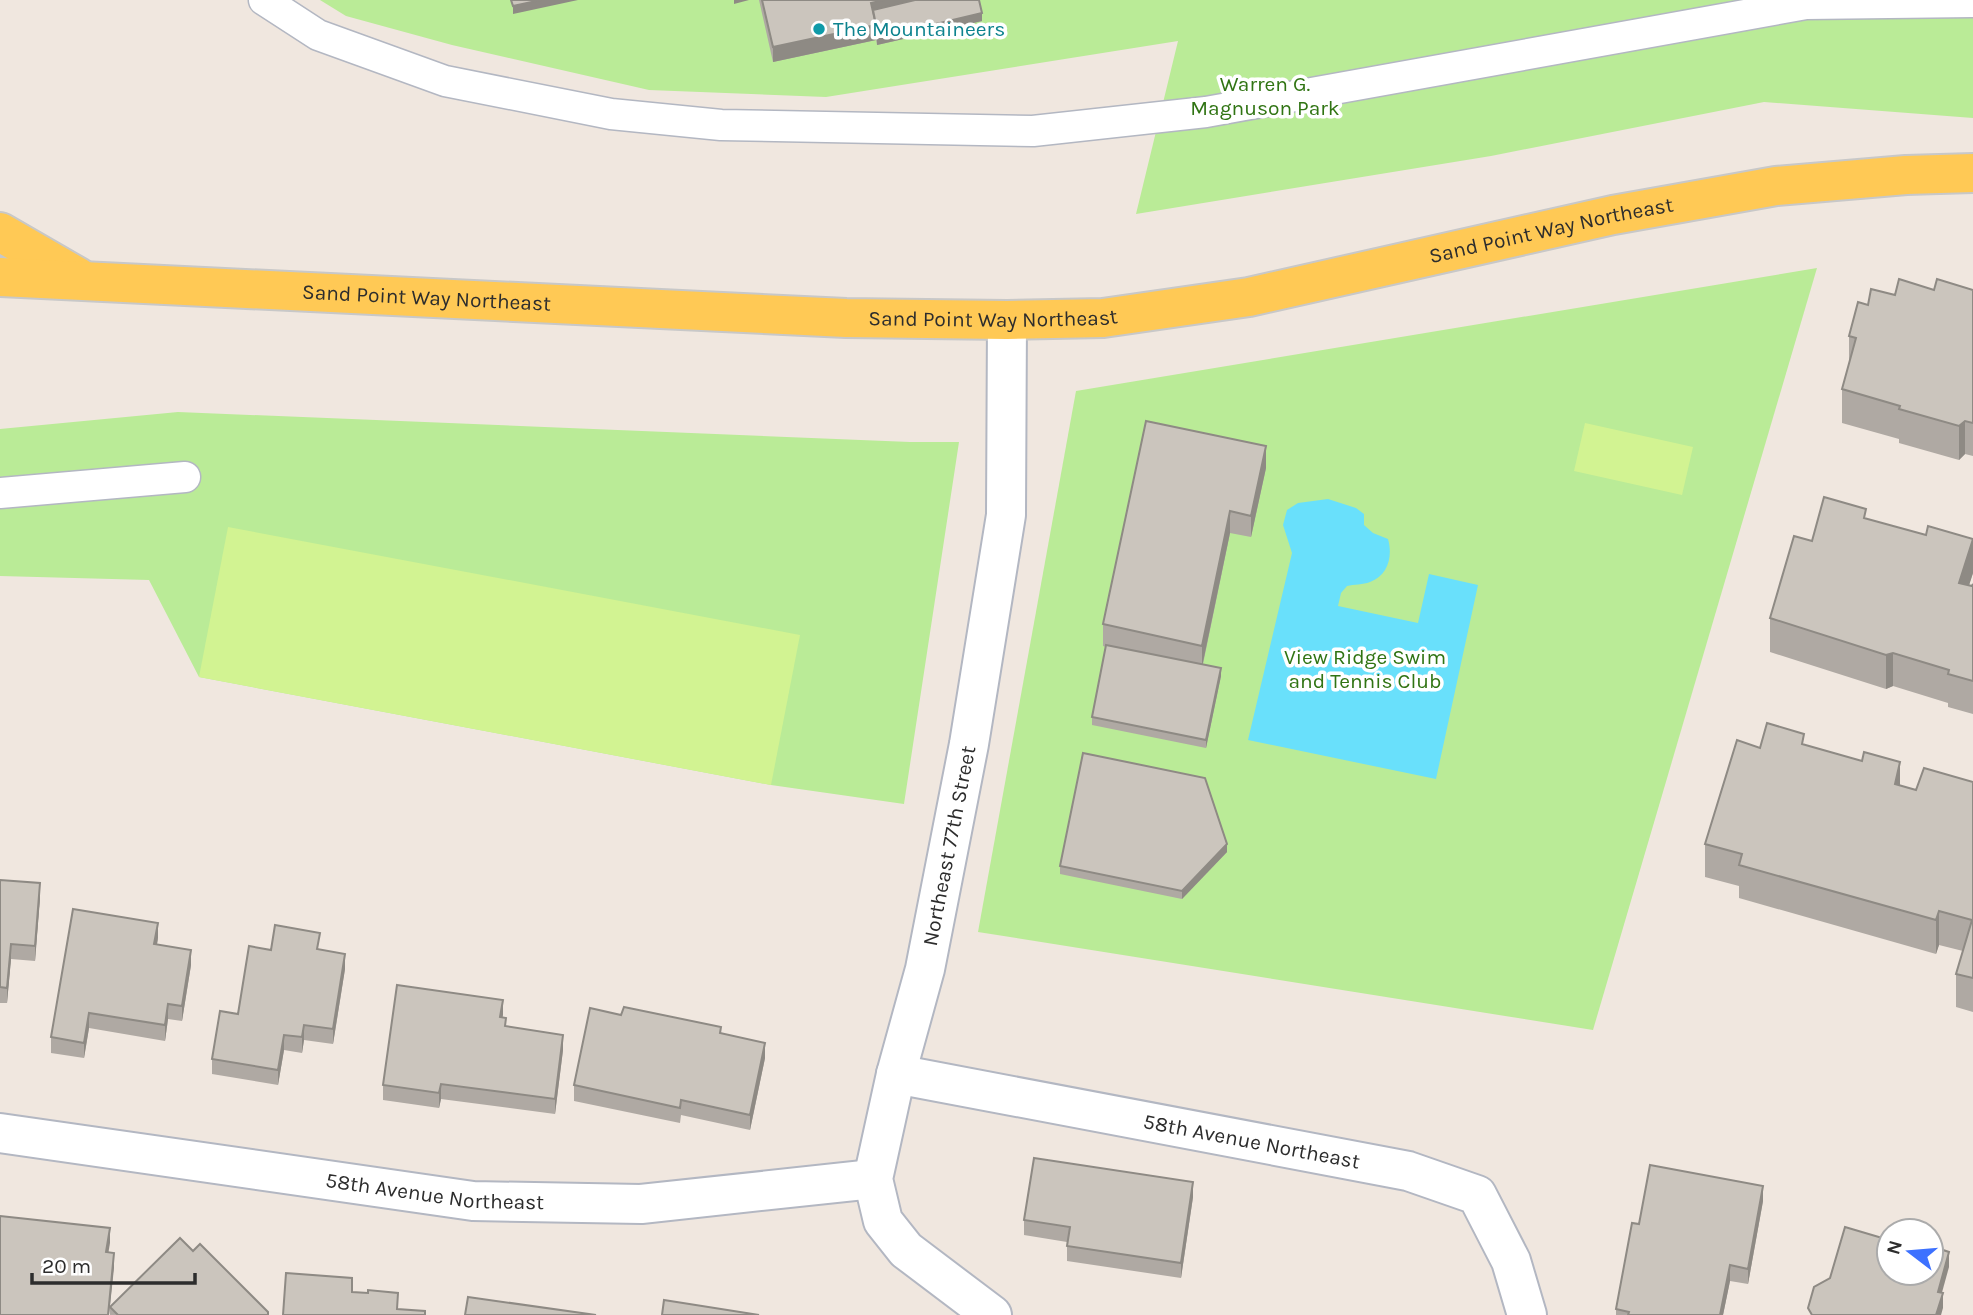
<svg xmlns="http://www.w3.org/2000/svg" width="1973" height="1315" viewBox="0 0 1973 1315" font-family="Karla,sans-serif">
	<rect width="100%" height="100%" fill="#f0e7df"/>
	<g fill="#baeb97">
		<polygon points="320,0 1973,0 1973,118 1764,102 1491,156 1136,214 1178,41 826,97 649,90 452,45 346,16"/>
		<polygon points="1817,268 1593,1030 978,932 1076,391"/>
		<polygon points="178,412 910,442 959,442 904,804 771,785 199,677 149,580 0,576 0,429"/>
	</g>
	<g fill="#d2f392">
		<polygon points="1585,423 1693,447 1682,495 1574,471"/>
		<polygon points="228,527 800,635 771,785 199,677"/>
	</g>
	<path fill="#69e0fb" d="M1328,499L1356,508L1364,514V525L1373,533L1388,539C1393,556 1388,576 1370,582C1363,585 1354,584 1347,586L1341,593L1338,606L1418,623L1429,574L1478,585L1436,779L1248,740L1292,553L1283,525L1287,510L1298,503Z"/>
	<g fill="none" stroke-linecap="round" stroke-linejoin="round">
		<defs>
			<g id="service">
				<polyline points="264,0 318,35 445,81 611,114 721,125 1033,131 1206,112 1806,4 1973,2"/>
				<polyline points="0,493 185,477"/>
			</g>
			<g id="minor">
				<path id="s1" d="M896,1074L1408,1171L1477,1195L1511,1261L1527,1315"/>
				<path id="s2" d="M0,1133L473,1201L641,1204L873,1179"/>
				<path id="s3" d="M992,1315L906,1250L883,1221L873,1179L896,1074L925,969L969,744L1006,515L1007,320"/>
			</g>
			<g id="primary">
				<polyline points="0,232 78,277"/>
				<path id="s4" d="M0,277L846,318L1007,320L1103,318L1249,297L1613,215L1776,186L1906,175L1973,173"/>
			</g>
		</defs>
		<use href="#service" stroke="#b3b7c2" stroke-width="33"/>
		<use href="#minor" stroke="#b3b7c2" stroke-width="42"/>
		<use href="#primary" stroke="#c8c8c8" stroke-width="42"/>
		<use href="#service" stroke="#fff" stroke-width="30"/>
		<use href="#minor" stroke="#fff" stroke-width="38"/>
		<use href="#primary" stroke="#ffc955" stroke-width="38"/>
	</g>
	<g fill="#afa9a3">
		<polygon points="759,0 979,0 982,21 877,45 876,40 773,62"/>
		<polygon points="1934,290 1973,290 1973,456 1965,454 1959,460 1899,443 1899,439 1842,423 1842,389 1849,364 1849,336 1868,305 1895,295"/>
		<polygon points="1266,468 1251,537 1230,533 1203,664 1221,676 1206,748 1092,725 1092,717 1106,647 1103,646 1103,624"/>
		<polygon points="1866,518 1973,573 1969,585 1972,586 1973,584 1973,714 1948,707 1948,703 1893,686 1886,689 1770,652 1770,618 1812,541"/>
		<polygon points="1804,744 1900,786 1916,790 1973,782 1973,1012 1956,1007 1956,974 1963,951 1939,945 1936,954 1739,898 1739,886 1705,877 1705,844 1760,748"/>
		<polygon points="1227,852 1182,899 1060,874 1060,866"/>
		<polygon points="0,880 40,898 35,961 11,959 7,1003 0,1003"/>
		<polygon points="158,938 157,945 191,965 182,1021 168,1019 165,1041 89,1028 84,1058 51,1053 51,1037"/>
		<polygon points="271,950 319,950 345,969 333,1044 304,1040 302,1053 284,1050 278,1085 212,1074 212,1059 238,1014"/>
		<polygon points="621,1015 721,1033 765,1058 750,1130 681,1115 680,1123 574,1101 574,1085"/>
		<polygon points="503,1017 506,1026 563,1050 555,1114 441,1099 439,1108 383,1100 383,1085"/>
		<polygon points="1193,1197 1181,1278 1067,1261 1067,1242 1024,1235 1024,1220"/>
		<polygon points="1763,1201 1748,1284 1730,1281 1723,1315 1616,1315 1616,1309 1639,1224"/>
		<polygon points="193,1251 268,1315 110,1315 110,1307"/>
	</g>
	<g fill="#8e8a84">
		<polygon points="541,0 578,0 513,14 513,6"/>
		<polygon points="734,0 749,0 734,4"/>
		<polygon points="884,0 949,0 873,18 871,3"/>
		<polygon points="982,13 982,21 877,45 877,38"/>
		<polygon points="876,25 876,40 773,62 773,47"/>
		<polygon points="1965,421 1965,454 1959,460 1959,426"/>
		<polygon points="1266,446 1266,468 1251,537 1251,516"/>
		<polygon points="1230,511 1230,533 1202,667 1202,646"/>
		<polygon points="1973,539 1973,573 1959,616 1959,583"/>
		<polygon points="1893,653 1893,686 1886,689 1886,655"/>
		<polygon points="1221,668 1221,676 1206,748 1206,740"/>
		<polygon points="1900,762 1900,795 1895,784"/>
		<polygon points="1227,844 1227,852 1182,899 1182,891"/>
		<polygon points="40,883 40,898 35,961 35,946"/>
		<polygon points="1939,911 1939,945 1936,954 1936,920"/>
		<polygon points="158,923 158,938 154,959 154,944"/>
		<polygon points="11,944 11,959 7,1003 7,988"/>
		<polygon points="191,950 191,965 182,1021 182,1006"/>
		<polygon points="345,954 345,969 333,1044 333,1029"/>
		<polygon points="503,1000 503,1015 500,1032 500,1017"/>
		<polygon points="168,1004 168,1019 165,1041 165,1025"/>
		<polygon points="89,1013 89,1028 84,1058 84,1043"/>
		<polygon points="304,1025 304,1040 302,1053 302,1037"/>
		<polygon points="284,1035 284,1050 278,1085 278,1070"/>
		<polygon points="563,1035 563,1050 555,1114 555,1099"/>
		<polygon points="765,1043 765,1058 750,1130 750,1115"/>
		<polygon points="441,1084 441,1099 439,1108 439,1093"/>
		<polygon points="1193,1182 1193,1197 1181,1278 1181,1263"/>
		<polygon points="1763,1186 1763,1201 1748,1284 1748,1269"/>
		<polygon points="110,1228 110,1243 106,1267 106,1252"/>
		<polygon points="1949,1252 1949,1267 1938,1307 1938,1292"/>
		<polygon points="114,1253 114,1268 109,1315 108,1315"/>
		<polygon points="1730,1265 1730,1281 1723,1315 1720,1315"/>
		<polygon points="1943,1293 1943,1308 1941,1315 1936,1315"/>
	</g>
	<g fill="#cbc5bd" stroke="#8e8a84" stroke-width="2">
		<polygon points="511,0 541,0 513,6"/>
		<polygon points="762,0 884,0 871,3 876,25 773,47"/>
		<polygon points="915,0 979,0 982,13 877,38 876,25 873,10"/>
		<polygon points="1899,279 1934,290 1937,279 1973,290 1973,423 1965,421 1959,426 1899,409 1900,406 1842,389 1856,338 1849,336 1858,302 1868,305 1871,289 1895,295"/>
		<polygon points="1146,421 1266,446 1251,516 1230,511 1202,646 1103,624"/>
		<polygon points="1824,497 1866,509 1864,518 1926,535 1928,526 1973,539 1959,583 1972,586 1973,584 1973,681 1948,674 1949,670 1893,653 1886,655 1770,618 1794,536 1812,541"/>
		<polygon points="1106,645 1221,668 1206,740 1092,717"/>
		<polygon points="1767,723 1804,734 1802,744 1862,761 1864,752 1900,762 1895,784 1916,790 1924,768 1973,782 1973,978 1956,974 1972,920 1939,911 1936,920 1739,865 1742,854 1705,844 1737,740 1760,748"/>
		<polygon points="1083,753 1205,778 1227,844 1182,891 1060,866"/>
		<polygon points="0,880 40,883 35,946 11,944 7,988 0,987"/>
		<polygon points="73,909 158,923 154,944 191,950 182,1006 168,1004 165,1025 89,1013 84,1043 51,1037"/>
		<polygon points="275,925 320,933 317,949 345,954 333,1029 304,1025 302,1037 284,1035 278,1070 212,1059 220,1011 238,1014 249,946 271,950"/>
		<polygon points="397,985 503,1000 500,1017 506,1018 505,1026 563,1035 555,1099 441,1084 439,1093 383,1085"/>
		<polygon points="624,1007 721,1027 720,1033 765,1043 750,1115 681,1100 680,1108 574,1085 590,1008 621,1015"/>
		<polygon points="1034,1158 1193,1182 1181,1263 1067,1246 1070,1227 1024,1220"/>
		<polygon points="1650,1165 1763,1186 1748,1269 1730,1265 1720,1315 1628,1315 1629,1312 1616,1309 1632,1223 1639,1224"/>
		<polygon points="0,1216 110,1228 106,1252 114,1253 108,1315 0,1315"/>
		<polygon points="1845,1227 1889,1240 1889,1273 1931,1273 1931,1246 1949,1252 1938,1292 1943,1293 1936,1315 1812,1315 1808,1308 1814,1287 1830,1278"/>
		<polygon points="180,1238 193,1251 200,1244 268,1312 268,1315 118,1315 110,1307"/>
		<polygon points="286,1273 352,1278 352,1292 368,1293 368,1290 398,1293 397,1309 425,1311 425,1315 283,1315"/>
		<polygon points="468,1297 596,1315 465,1315"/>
		<polygon points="664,1300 759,1315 662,1315"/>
	</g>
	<circle fill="#0f9aa8" stroke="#fff" stroke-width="2.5" cx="819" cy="29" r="7"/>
	<g text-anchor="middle" stroke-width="7" stroke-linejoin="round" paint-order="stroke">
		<g font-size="21" fill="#0d838f" stroke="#fff" text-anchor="start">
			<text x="833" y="36">The Mountaineers</text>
		</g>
		<g font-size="21" fill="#307413" stroke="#fff">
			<text x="1265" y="91">Warren G.<tspan x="1265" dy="24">Magnuson Park</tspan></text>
			<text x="1365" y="664">View Ridge Swim<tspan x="1365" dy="24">and Tennis Club</tspan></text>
		</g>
		<g font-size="21" fill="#2d2d2d" stroke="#fff">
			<text dy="7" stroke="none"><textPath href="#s4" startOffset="1561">Sand Point Way Northeast</textPath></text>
			<text dy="7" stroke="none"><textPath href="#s4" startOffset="427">Sand Point Way Northeast</textPath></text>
			<text dy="7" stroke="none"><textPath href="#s4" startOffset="994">Sand Point Way Northeast</textPath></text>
			<text dy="7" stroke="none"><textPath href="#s3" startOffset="530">Northeast 77th Street</textPath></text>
			<text dy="7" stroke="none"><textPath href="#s1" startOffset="362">58th Avenue Northeast</textPath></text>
			<text dy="7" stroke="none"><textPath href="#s2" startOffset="439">58th Avenue Northeast</textPath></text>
		</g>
	</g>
	<g transform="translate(1910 1252) rotate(286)"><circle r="33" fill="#ffffff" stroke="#ababab" stroke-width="2"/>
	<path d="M0-5L12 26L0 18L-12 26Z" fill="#3d71ff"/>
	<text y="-10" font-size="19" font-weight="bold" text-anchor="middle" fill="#2d2d2d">N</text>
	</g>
	<path d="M32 1273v10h163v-10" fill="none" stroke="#2d2d2d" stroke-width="3.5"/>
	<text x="42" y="1273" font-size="21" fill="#2d2d2d" stroke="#ffffff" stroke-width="5" paint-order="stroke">20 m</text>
</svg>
